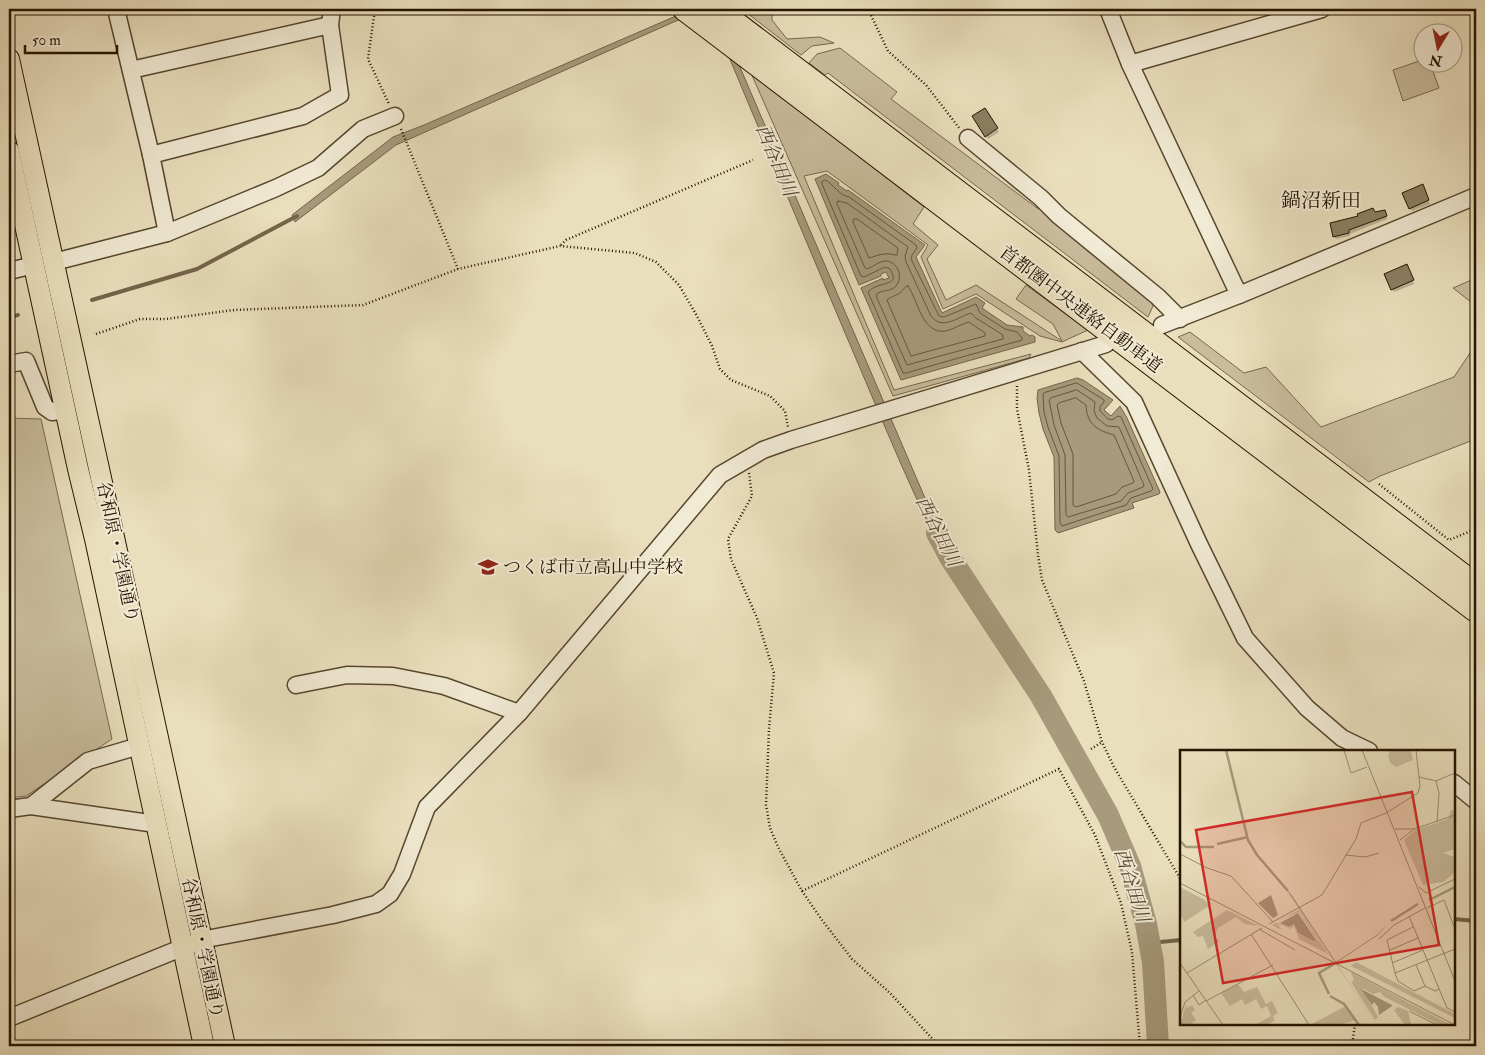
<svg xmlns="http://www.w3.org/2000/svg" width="1485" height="1055" viewBox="0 0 1485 1055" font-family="'IM FELL Double Pica','Noto Serif JP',serif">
	<rect width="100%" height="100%" fill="#eadfbd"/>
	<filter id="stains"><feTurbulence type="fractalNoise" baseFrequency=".004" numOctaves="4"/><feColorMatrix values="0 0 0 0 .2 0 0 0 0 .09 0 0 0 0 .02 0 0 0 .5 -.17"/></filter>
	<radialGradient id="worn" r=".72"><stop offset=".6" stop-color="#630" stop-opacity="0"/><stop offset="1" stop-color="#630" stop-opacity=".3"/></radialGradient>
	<g fill="#c9bc9d" stroke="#77684e">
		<polygon points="742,9 772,9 772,20 787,39 820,37 834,43 812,46 801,55"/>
		<polygon points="840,48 897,92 891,99 1037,208 1043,210 1149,297 1153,306 1148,317 828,73 825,75 809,63 817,54"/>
		<polygon points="1422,60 1422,62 1430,63 1439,88 1403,101 1393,70"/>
		<polygon points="751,73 924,207 913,224 938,245 927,259 946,300 976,285 1062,341 1053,324 1016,299 1026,285 1088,330 1062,342 1040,336 976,294 943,309 921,257 928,245 827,171 804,176 894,390 1031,354 1029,358 893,396"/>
		<polygon points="1476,278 1476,306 1453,288"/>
		<polygon points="1190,332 1244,373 1266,367 1321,427 1454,377 1476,344 1476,439 1380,476 1369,482 1178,337"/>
		<polygon points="9,418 41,419 112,739 26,796 9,798"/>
	</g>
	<g fill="#a79a7d" stroke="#73644b">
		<polygon points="692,9 708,9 676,21 396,145 295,222 292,215 393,137 424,125"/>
		<path d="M709,9H715L931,512L954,557L947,561C912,494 884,424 854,354C805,239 757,124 709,9Z"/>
		<polygon points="826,174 839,183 838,185 847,191 848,190 925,245 916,257 942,313 976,297 985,303 982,308 1007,325 1023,327 1023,331 1030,336 1032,335 1035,337 1035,342 901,380 861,288 883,278 883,280 889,278 886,272 881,274 881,276 859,285 815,179"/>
		<polygon points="1077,378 1083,380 1113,400 1104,410 1111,416 1120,406 1127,418 1160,492 1159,494 1132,503 1134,508 1058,533 1055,530 1054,457 1043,429 1039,413 1037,398 1038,390"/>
	</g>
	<g fill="#0003">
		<polygon points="985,109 999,132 988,139 974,117"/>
		<polygon points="1424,189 1430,204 1412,211 1410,208"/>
		<polygon points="1375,213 1386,214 1387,219 1350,234 1350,236 1336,239 1334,236"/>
		<polygon points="1408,269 1414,284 1394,292 1392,289"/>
	</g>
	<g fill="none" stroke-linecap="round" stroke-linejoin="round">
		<g stroke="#66573e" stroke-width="1">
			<path d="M825,180C834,184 838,195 849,197L916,245L917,248L912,255L911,259L939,316L944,317L976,304L980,313L1005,329L1017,332L1022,338V340L906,373H903L868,292L870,290C873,288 877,286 881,285C892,282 897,281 890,269L885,267L864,277L861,276L822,184V182Z"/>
			<path d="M838,201L847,203L908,247L905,256L906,262L931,316C942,331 958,317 971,313L976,318L1003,335V339L907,365L876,296L878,293C884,290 892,291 896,286C904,277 897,261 886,261C879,261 873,267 867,269L865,268L837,204Z"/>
			<path d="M854,219H857L898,248L897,255C893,255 889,253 885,254C879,254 874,257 869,258L853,222Z"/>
			<path d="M908,286C918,300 922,335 946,331C954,329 961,324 969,322L985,333V336L911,356L887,300C890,297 895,296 900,293C903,290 904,287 908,286Z"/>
			<polygon points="1077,383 1104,400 1104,402 1100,407 1100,411 1108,419 1112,420 1118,416 1121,417 1153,489 1151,491 1131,498 1126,505 1062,526 1060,523 1059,456 1048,427 1044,412 1043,395 1044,393"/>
			<polygon points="1077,390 1095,402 1094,411 1097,418 1107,426 1119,427 1144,485 1143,487 1128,493 1121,501 1068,517 1066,515 1065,455 1054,425 1049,400 1051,398"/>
			<path d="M1076,398L1086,405C1087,425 1097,430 1114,435L1134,481L1133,483L1122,487L1116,494L1076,507L1073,505V454L1061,423L1057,405L1059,403Z"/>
		</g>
		<g stroke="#73644b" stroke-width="4">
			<polyline points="92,300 197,269 297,216"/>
			<polyline points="9,317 18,315"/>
			<polyline points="1454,919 1476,921"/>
			<polyline points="1150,943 1181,940"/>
		</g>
		<polyline stroke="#a79a7d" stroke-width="22" points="937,533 951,559 1041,696 1108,815 1130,866 1146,924 1153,962 1158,1046"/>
	</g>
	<g fill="#8b7e62" stroke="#251400">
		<polygon points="985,108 998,128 985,137 972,116"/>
		<polygon points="1423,184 1429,200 1409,209 1402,193"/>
		<polygon points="1373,208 1375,212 1385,210 1387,216 1349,230 1349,233 1333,237 1330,223 1358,216 1357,214"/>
		<polygon points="1407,264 1414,280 1391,290 1384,274"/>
	</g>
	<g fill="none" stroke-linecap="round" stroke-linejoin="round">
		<defs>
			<g id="minor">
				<polyline points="116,9 151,155 167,233"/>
				<polyline points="1108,9 1130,64 1239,295"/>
				<polyline points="1130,64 1322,9"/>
				<polyline points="131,70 330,25"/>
				<polyline points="968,138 1041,198 1059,216 1158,297 1180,319"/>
				<polyline points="151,155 303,116 340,95 330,25 332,9"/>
				<polyline points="54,262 167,233 276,188 318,168 363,129 395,116"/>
				<polyline points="9,271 34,265"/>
				<polyline points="1162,325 1239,295 1476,196"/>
				<polyline points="1082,351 1134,402 1199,544 1245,638 1307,708 1342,738 1369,751"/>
				<polyline points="9,364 26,361 45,407 52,412 65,410"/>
				<polyline points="296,685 347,675 393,676 444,686 519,713"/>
				<polyline points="1454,783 1476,801"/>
				<polyline points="31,806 156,824"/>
				<polyline points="9,809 31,806 88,761 139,746"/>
				<polyline points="9,1018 201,940 333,915 376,904 390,894 402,874 427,807 519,713 720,475 763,450 791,440 1106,344"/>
			</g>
			<g id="major">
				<path d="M9,59C83,387 153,717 225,1046"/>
				<polyline points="9,151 78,469 95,539 204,1046"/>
			</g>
			<g id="highway">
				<polyline points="685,9 1476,610"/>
				<polyline points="716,9 1476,586"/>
			</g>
		</defs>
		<use href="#minor" stroke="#56472f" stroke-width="19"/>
		<use href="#major" stroke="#251400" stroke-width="22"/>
		<use href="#highway" stroke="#251400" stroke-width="26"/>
		<g stroke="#251400" stroke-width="2.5" stroke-dasharray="1 2.5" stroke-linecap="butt">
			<polyline points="375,9 368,59 389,104"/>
			<polyline points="868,9 888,51 926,85 960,129"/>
			<polyline points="401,129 458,269"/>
			<polyline points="561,245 566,240 753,160"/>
			<polyline points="96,334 140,319 166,319 234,310 363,305 458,269 560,246 635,253 656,262 679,285 697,316 712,346 720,369 731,380 770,396 785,411 788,427"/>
			<polyline points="1017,386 1017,409 1029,470 1038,555 1042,580 1084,681 1102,742 1114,767 1181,880"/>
			<polyline points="749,473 752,496 728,539 731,559 757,618 774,673 769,729 766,805 770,828 779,849 802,891 822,920 852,959 890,993 939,1046"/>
			<polyline points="1379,484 1449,540 1476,529"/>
			<polyline points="1091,749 1102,742"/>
			<polyline points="802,891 1059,769 1095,835 1121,903 1132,952 1140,1046"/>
			<polyline points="1352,1046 1355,1024"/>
		</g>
		<use href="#minor" stroke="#f1ead4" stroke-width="16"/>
		<use href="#major" stroke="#eadfbd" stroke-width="20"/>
		<use href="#highway" stroke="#eadfbd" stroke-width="24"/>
	</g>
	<defs>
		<symbol id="school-bare" viewBox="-9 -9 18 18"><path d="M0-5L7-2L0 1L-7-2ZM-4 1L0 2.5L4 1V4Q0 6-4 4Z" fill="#8f2418" stroke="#f1ead4" stroke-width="2.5" paint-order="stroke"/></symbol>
	</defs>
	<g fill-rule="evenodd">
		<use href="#school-bare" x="474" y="553" width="28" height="28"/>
	</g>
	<g text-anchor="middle" stroke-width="4" stroke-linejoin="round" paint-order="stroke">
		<g font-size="18" fill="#251400" stroke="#f1ead4">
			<text transform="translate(1081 309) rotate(37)" y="6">首都圏中央連絡自動車道</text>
			<text transform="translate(118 552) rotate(78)" y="6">谷和原・学園通り</text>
			<text transform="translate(203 948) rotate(78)" y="6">谷和原・学園通り</text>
		</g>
		<g font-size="18" fill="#251400" stroke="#f1ead4" text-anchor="start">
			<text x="503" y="573">つくば市立高山中学校</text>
		</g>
		<g font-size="19" font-style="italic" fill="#594a32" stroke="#f1ead4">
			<text transform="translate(777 160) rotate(67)" y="7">西谷田川</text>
			<text transform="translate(939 531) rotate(63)" y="7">西谷田川</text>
			<text transform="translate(1133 885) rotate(72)" y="7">西谷田川</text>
		</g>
		<g font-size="20" fill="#251400" stroke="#f1ead4">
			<text x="1321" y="207">鍋沼新田</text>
		</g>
	</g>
	<g transform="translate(1180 750)">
		<rect width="275" height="275" fill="#eadfbd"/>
		<path d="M211,0H231L233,10L216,17L210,13L208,5ZM271,60H275V99L263,103L275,107V122L263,132L243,135L224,90L235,80L268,69ZM0,137L25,150L29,156L4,172L0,163ZM47,160L79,176L65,174L56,167L38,178L34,187L40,191L28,199L23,186L18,187L13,182ZM119,160L148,204L119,189L114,176L110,179L97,173L102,180L92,175L96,173H99L109,178L114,174L118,184L137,190L119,162L100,170ZM176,212L275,264V268L171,216ZM171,222L271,275H260L203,246L200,242L193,244L182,238L198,267L195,270L171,232L174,230ZM58,234L64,242L77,237L86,254L92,251L98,263L93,266L95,270L87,275H75L91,266L87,256L81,259L76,249L65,255L62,249L50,256L41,243ZM6,255L7,258L12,255L15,260L11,263L16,270L10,275H0ZM164,257L176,270L159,275H130ZM218,257L228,261L231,275H225L214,260Z" fill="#c9bc9d"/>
		<path d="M106,139L111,144L156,212L198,184L211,170L198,185L156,213L197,275ZM91,145L98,165L93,168L78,153ZM118,163L136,190L134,191L118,183L114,174L109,177L100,173ZM181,239L212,255V256L199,265L198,257L194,252L192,255Z" fill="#a79a7d"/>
		<path fill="none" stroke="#a79a7d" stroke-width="2.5" d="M46,0L68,90L77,105L108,141M0,91L6,97H34M37,94L68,87M249,150L275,137M211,171L238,154M149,244L139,223L154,214M150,246L164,254L179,275"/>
		<path fill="none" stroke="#9b8e71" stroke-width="1" d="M164,0L171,23L187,17M182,0L275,231M239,27L256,31L275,23M256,31L259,43L257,72M215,79H234M220,90L234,79L275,65M0,104L27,118L51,126L93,172M165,105L185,107L199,103M0,133L275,275M239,137L246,143L275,129M247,158L264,150L275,179M229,166L267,258L275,262M89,174L142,145L176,89L181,73L206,63L238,43L240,36L236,0M233,177L207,190L215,223L275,199M79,179L115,200M71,184L129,275M199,189L214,175L245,158M210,200L238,188M0,213L43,275M212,213L243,200M236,215L245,236M7,223L82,178M215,223L218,231L234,241L245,236L255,241L259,239M13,245L19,255L26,250M26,251L93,215M229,261L257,275M0,267L5,252L19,241"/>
		<path fill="#d62828" fill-opacity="0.15" stroke="#d62828" stroke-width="2.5" d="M232,42L259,195L43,233L16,80Z"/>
		<rect width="275" height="275" fill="none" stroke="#251400" stroke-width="2.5"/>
	</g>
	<rect width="1485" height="1055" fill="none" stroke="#eadfbd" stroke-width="30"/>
	<rect x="10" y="10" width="1465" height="1035" fill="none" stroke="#251400" stroke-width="2.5"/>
	<rect x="15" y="15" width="1455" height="1025" fill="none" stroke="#251400"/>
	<g transform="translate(1438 48) rotate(190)"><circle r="24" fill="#f1ead4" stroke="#9f947f"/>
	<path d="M0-4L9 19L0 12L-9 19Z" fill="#8f2418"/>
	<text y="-8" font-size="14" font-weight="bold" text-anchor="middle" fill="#251400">N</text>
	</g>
	<path d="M25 45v8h92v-8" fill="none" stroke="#251400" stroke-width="2.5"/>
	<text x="32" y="45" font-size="15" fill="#251400" stroke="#f1ead4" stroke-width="4" paint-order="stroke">50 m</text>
	<rect width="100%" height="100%" filter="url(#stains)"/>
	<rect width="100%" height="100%" fill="url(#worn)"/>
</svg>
